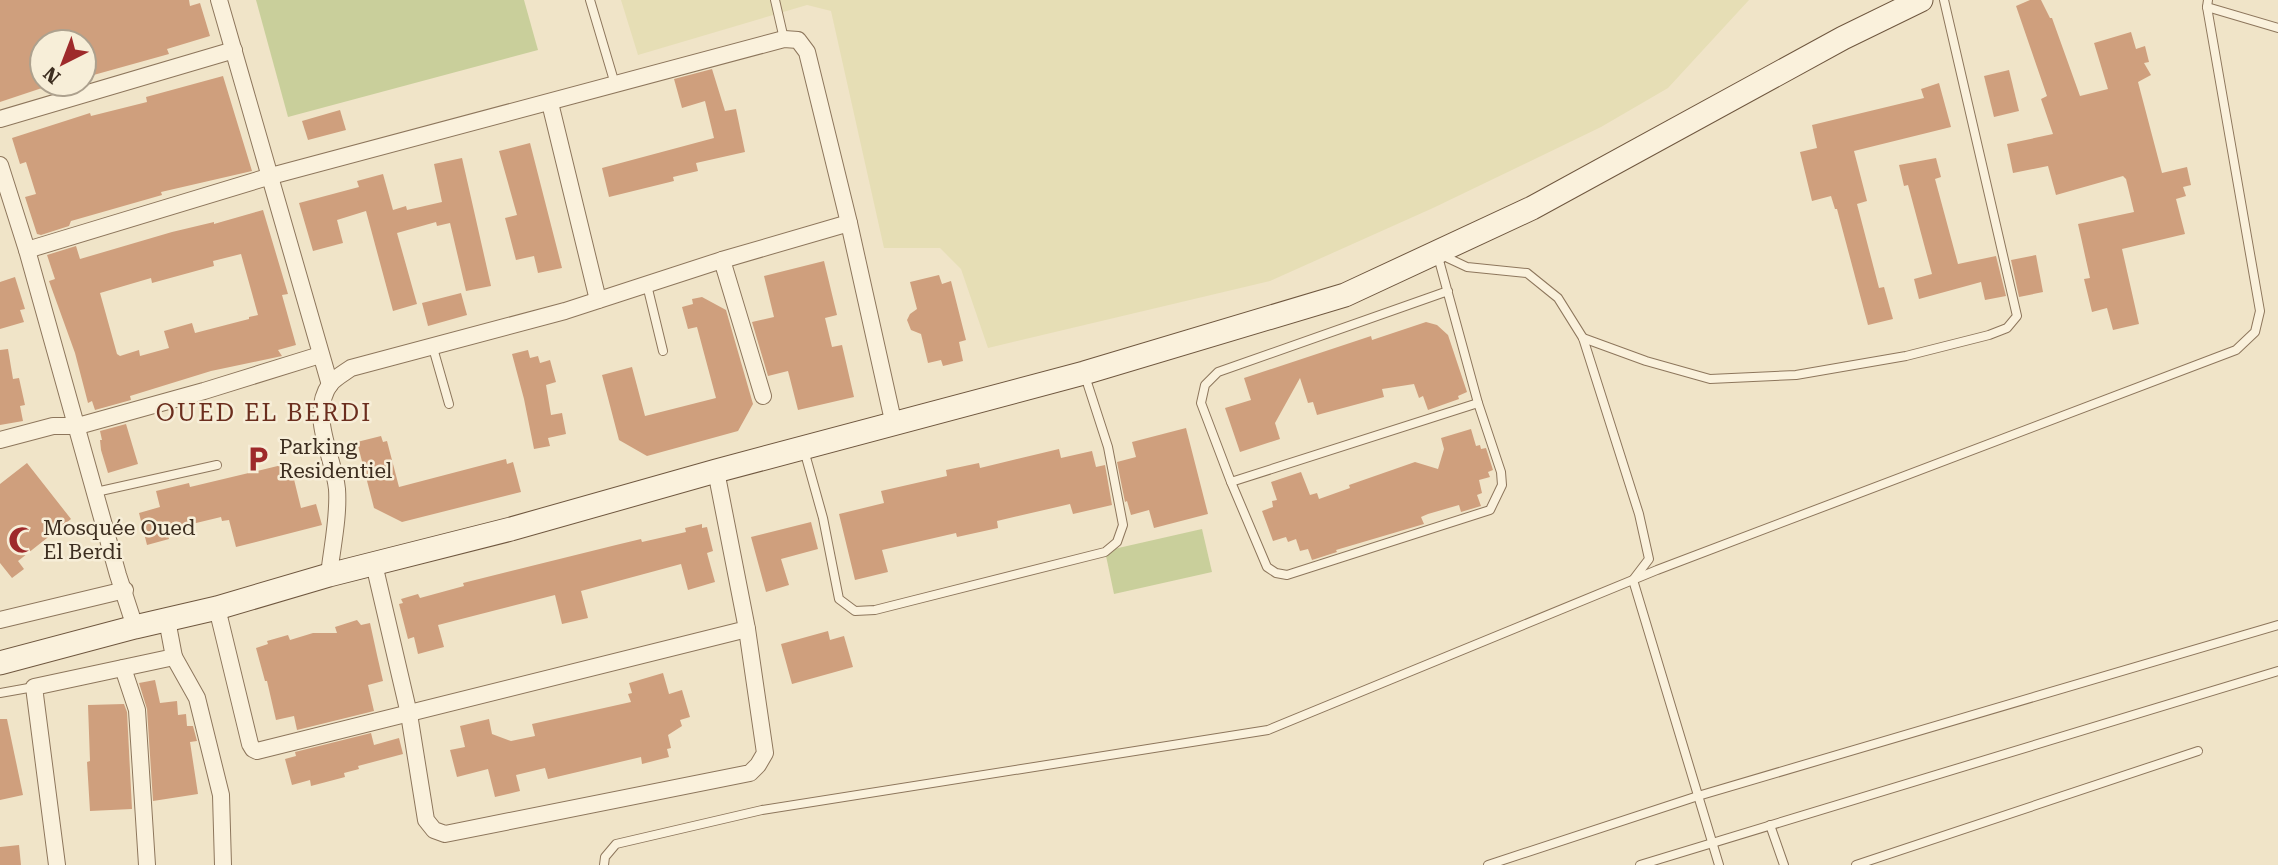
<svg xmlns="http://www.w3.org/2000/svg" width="2278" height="865" viewBox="0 0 2278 865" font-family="'Roboto Serif',serif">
	<rect width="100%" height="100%" fill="#f0e4c8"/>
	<polygon fill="#e6deb5" points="621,0 1749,0 1668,88 1601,127 1433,208 1270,281 988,348 961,269 940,248 884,248 831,11 807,5 638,55"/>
	<g fill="#c9cf9b">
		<polygon points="256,0 524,0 538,50 288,117"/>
		<polygon points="1202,529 1212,572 1114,594 1105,551"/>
	</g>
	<g fill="#cf9f7d" fill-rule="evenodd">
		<polygon points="0,0 189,0 190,6 200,3 210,36 167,49 169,54 90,76 84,54 84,42 42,42 42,88 0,102"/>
		<polygon points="2030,0 2041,0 2050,18 2052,18 2080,96 2108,89 2094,43 2131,32 2136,49 2145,46 2149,62 2144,63 2151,75 2138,82 2162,173 2187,167 2191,185 2183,187 2186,196 2176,199 2185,234 2122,249 2139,324 2113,330 2107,308 2092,312 2084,279 2090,278 2078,224 2134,212 2126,179 2123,176 2056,195 2048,166 2013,173 2007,144 2053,134 2041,99 2047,96 2016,6"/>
		<polygon points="712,69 725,111 736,109 745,152 696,163 698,171 673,177 674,181 609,197 602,168 714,138 705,101 682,108 674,79"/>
		<polygon points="2009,70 2019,111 1994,117 1984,76"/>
		<polygon points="223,76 252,171 161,192 162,195 71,221 69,226 41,235 37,234 25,197 36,194 26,162 20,164 12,138 90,113 91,116 147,102 146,97"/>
		<polygon points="1939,83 1951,127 1854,151 1867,201 1857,204 1879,288 1884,287 1893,319 1868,325 1837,209 1835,209 1831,196 1812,201 1800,152 1817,148 1812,125 1924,98 1921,89"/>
		<polygon points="340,110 346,130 308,140 302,121"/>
		<polygon points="530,143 562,268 538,273 534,256 516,260 505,218 517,215 499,151"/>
		<polygon points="462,158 491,286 466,291 450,223 437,226 436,222 397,233 417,304 393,311 366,211 337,220 343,243 313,251 299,203 359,187 357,181 383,174 393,210 406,206 407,210 442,202 434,164"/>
		<polygon points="1936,158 1941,177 1935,179 1958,264 1996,256 2006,296 1985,300 1981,282 1919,299 1914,279 1932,274 1908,185 1904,186 1899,165"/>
		<path d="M263,210L288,294L282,295L296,345L278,350L282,356L211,371L130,396L131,400L95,410L92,401L88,403L75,353L49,281L55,279L47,255L76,246L80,259L172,232L214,222V224ZM241,254L258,315L249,317V319L195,333L192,323L164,331L169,348L140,356L139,350L120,356L117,354L100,293L151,278L152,283L214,266L213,261Z"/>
		<polygon points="2036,255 2043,292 2019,297 2011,260"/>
		<polygon points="824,261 837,315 825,318 832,347 842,345 854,397 798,410 788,371 768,376 752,322 774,317 764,276"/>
		<polygon points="939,275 942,284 951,281 966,340 959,342 963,361 943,366 941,360 928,363 921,334 911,330 907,320 910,314 917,309 910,282"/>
		<polygon points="15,277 25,309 20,310 24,322 0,329 0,282"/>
		<polygon points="461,293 467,315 428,326 422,303"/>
		<polygon points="702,297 726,310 753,404 738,431 647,456 619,440 602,375 632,367 645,416 716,398 697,327 688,329 682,307 693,304 692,299"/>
		<polygon points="1426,322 1437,325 1448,335 1467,392 1458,396 1459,399 1428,410 1423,396 1419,398 1414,384 1382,389 1384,397 1317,415 1313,402 1308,403 1300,378 1275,423 1280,439 1240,452 1225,408 1251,400 1244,378 1371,336 1372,340"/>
		<polygon points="8,349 13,379 19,378 25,405 20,406 23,421 0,425 0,350"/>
		<polygon points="528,350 530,358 538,356 540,363 550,360 556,382 546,385 551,415 562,413 566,434 548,438 550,446 534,449 524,399 512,354"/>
		<polygon points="126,424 138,464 108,473 101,450 100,440 102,440 100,431"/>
		<polygon points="1186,428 1208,514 1154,528 1149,510 1131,515 1127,501 1125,502 1117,462 1136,457 1132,442"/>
		<polygon points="1471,429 1476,446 1480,445 1481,449 1486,448 1493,470 1488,472 1490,477 1479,480 1482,493 1477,495 1481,506 1461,512 1459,505 1428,514 1421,517 1424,524 1336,550 1337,552 1312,560 1308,549 1300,551 1296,539 1288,542 1286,537 1273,541 1262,511 1273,507 1272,501 1277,500 1271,482 1301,472 1310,495 1317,493 1319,499 1350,488 1349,485 1415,462 1438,469 1444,449 1441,438"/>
		<polygon points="381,436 383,442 387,441 399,487 506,459 507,464 513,462 521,492 402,522 374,508 357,442"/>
		<polygon points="1059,449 1061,458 1092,451 1096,467 1105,465 1112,505 1073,514 1070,504 997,521 998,528 957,537 956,533 882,550 888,572 855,580 839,514 884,503 881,491 947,476 946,470 979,463 980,468"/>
		<polygon points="27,463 71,519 18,561 24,569 12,578 0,563 0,484"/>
		<polygon points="290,463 301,508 316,504 322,525 236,547 229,520 222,521 221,517 167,530 169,539 147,545 139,513 160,507 156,491 189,483 190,487"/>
		<polygon points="811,522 818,549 781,559 789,585 766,592 751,537"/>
		<polygon points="702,524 702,528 707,527 713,551 707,553 715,582 688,590 681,564 581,591 588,618 562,624 555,595 438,625 444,647 418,654 414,637 408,639 399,604 403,603 401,599 418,594 420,598 464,586 463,583 616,545 641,539 642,542 686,532 685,528"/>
		<polygon points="357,620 361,625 370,623 377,655 383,681 368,685 374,711 297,730 294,716 276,720 267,681 265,681 256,648 268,644 267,641 288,635 290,640 313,633 337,633 335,627"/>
		<polygon points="828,631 830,640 844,636 853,667 792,684 781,644"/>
		<polygon points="663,673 669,694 682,690 690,717 680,720 682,726 668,735 671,748 667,749 669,757 642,764 641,757 548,779 545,768 516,775 520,791 495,797 488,769 457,777 450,750 465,747 460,726 489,719 492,734 511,741 535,736 532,724 631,702 628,694 632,693 629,683"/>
		<polygon points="155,680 160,703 177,701 178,715 186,714 187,726 193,726 197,741 190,742 198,794 153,801 147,709 139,683"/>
		<polygon points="124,704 127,712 132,809 90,811 87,762 90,761 88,705"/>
		<polygon points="0,719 7,719 23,795 0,800"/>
		<polygon points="371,733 374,745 399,738 403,754 358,766 359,769 344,773 345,777 311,786 310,780 292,785 285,759 296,756 295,752"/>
		<polygon points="19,845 21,865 0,865 0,847"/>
	</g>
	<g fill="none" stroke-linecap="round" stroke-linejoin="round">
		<defs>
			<g id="lane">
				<polyline points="590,0 615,84"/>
				<polyline points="775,0 784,39"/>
				<polyline points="2207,7 2278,28"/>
				<polyline points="647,285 663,351"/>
				<polyline points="1448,291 1218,372 1205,385 1201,403 1231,482 1478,403 1437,253 1467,267 1527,273 1558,298 1583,338 1639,514 1649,559 1633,580 1719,865"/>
				<polyline points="1583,338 1646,361 1710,379 1796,375 1906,356 1989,335 2007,328 2017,316 1944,0"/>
				<polyline points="433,348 449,404"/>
				<polyline points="804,450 823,518 839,599 855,611 875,610 1105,552 1117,542 1123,525 1108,447 1085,376"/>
				<polyline points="1231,482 1267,567 1276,573 1287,575 1490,510 1502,485 1501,472 1478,403"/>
				<polyline points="96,492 217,465"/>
				<polyline points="0,693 34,687"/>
				<polyline points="1770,825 1784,865"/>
				<polyline points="604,865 605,857 616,844 762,810 1268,730 1657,570 2236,350 2255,332 2260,311 2207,7 2208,0"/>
				<polyline points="1488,865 1698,796 2278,625"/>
				<polyline points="1640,865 2278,671"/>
				<polyline points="1856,865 2198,751"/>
			</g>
			<g id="street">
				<polyline points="219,0 330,385"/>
				<polyline points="550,103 598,300"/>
				<polyline points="0,119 234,50"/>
				<polyline points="0,165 27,250 118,575 135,627"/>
				<polyline points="27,250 271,176 784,39 798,40 807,52 849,223 894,425"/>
				<polyline points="722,260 763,396"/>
				<polyline points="0,440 53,426 78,426 204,391 320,355"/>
				<polyline points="374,564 409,714 426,820 434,830 445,834 750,773 758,765 765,753 747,629"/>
				<path d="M329,575C332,547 339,517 337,489C334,457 308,416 330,384C335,378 344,373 351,368L565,311L722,260L849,223"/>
				<polyline points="217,608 250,744 253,749 257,751 747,629 716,471"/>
				<polyline points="0,620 125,590"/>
				<polyline points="174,657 197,698 221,795 223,865"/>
				<polyline points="123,668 137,710 147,865"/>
				<polyline points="57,865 34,687 174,657 167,620"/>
			</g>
			<polyline id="secondary" points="0,663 135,627 217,608 329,575 511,529 716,471 1084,373 1345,295 1532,208 1843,38 1921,0"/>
		</defs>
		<use href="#lane" stroke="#8d765c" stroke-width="10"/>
		<use href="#street" stroke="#8d765c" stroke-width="18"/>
		<use href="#secondary" stroke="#6f573f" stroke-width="25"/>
		<use href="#lane" stroke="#faf1dc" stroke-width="8"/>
		<use href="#street" stroke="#faf1dc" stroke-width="16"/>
		<use href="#secondary" stroke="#faf1dc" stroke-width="23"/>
	</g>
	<defs>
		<symbol id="parking-bare" viewBox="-9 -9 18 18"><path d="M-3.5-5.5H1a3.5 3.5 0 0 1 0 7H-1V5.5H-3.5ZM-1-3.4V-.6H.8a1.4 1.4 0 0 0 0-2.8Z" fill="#9e2a2b" stroke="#f7eed8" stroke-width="2.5" paint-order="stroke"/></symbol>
		<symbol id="mosque-bare" viewBox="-9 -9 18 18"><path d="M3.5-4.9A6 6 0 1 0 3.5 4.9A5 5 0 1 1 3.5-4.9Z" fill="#9e2a2b" stroke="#f7eed8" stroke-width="2.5" paint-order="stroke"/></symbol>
	</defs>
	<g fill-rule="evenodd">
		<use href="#parking-bare" x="239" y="440" width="38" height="38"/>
		<use href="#mosque-bare" x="3" y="521" width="38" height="38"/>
	</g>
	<g text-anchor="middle" stroke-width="5" stroke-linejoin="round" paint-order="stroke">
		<g font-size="21" fill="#3d2e20" stroke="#f7eed8" text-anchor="start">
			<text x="279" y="454">Parking<tspan x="279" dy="24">Residentiel</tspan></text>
			<text x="43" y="535">Mosquée Oued<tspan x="43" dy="24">El Berdi</tspan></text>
		</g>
		<g font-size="24" letter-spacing="2" fill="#6b2e1e" stroke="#f7eed8">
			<text x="264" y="421">OUED EL BERDI</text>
		</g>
	</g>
	<g transform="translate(63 63) rotate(222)"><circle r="33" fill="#f7eed8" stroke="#ada18e" stroke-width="2"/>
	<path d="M0-5L12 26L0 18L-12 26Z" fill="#9e2a2b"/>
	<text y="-10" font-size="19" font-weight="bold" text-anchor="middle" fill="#3d2e20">N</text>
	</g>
</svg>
